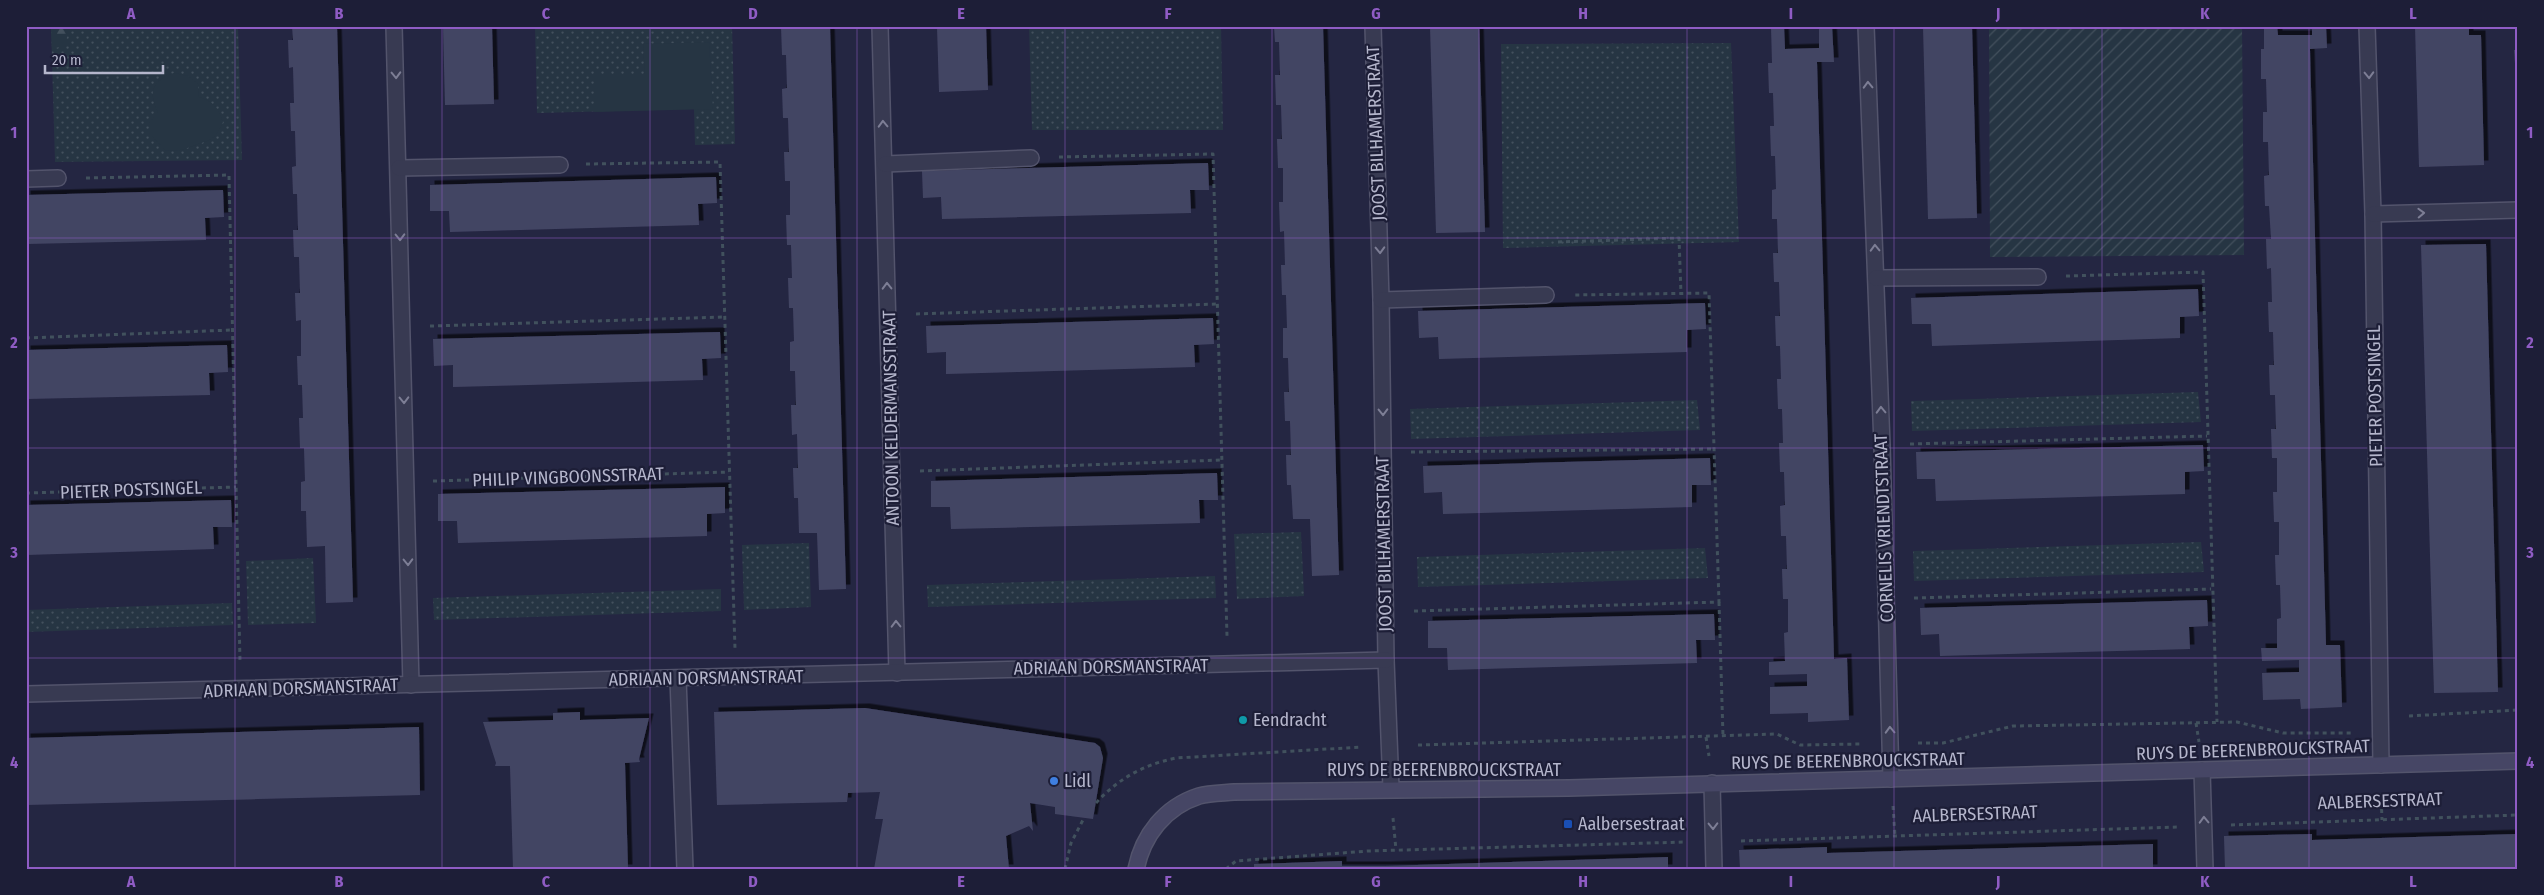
<svg xmlns="http://www.w3.org/2000/svg" width="2544" height="895" viewBox="0 0 2544 895" font-family="'Fira Sans Condensed',sans-serif">
	<defs>
		<pattern id="grass-dots" width="8" height="8" patternUnits="userSpaceOnUse" patternTransform="scale(1.25)"><rect width="8" height="8" fill="#263543"/><path d="M2 2h.1M6 6h.1" fill="none" stroke="#43505d" stroke-width="1.8" stroke-linecap="round"/></pattern>
		<pattern id="forest-firs" width="22" height="20" patternUnits="userSpaceOnUse" patternTransform="scale(1.25)"><rect width="22" height="20" fill="#263543"/><path d="M5 1l3.5 6h-7zM16 11l3.5 6h-7z" fill="#43505d"/></pattern>
		<pattern id="garden-furrows" width="10" height="10" patternUnits="userSpaceOnUse" patternTransform="scale(1.25)"><rect width="10" height="10" fill="#263543"/><path d="M-1 1l2-2M0 10L10 0M9 11l2-2" fill="none" stroke="#43505d"/></pattern>
		<filter id="shadow"><feDropShadow dx="4.5" dy="-4.5" stdDeviation="0" flood-color="#0009"/></filter>
	</defs>
	<rect width="100%" height="100%" fill="#242642"/>
	<g fill="url(#grass-dots)">
		<polygon points="51,26 238,26 242,160 55,162"/>
		<polygon points="535,26 732,26 735,144 695,145 694,109 537,113"/>
		<polygon points="1029,26 1221,26 1223,130 1032,130"/>
		<polygon points="1731,43 1739,242 1503,248 1501,44"/>
		<polygon points="2198,392 2201,422 1912,431 1911,401"/>
		<polygon points="1697,400 1700,430 1411,439 1410,409"/>
		<polygon points="1301,532 1304,596 1237,599 1234,534"/>
		<polygon points="2201,542 2204,572 1914,581 1913,551"/>
		<polygon points="809,543 811,607 744,610 742,545"/>
		<polygon points="1705,548 1708,578 1418,587 1417,557"/>
		<polygon points="313,558 316,623 248,625 246,561"/>
		<polygon points="1215,576 1216,598 928,607 927,585"/>
		<polygon points="721,589 721,611 434,620 433,598"/>
		<polygon points="232,603 233,625 26,632 26,610"/>
	</g>
	<polygon fill="url(#forest-firs)" points="51,26 72,26 63,46 52,49"/>
	<g fill="#263543">
		<polygon points="709,42 713,109 594,112 594,74 645,74 643,44"/>
		<path d="M174,73L188,76L198,84L199,97C214,102 218,108 223,122C214,142 211,139 193,146C182,150 177,152 165,150L149,133V123L158,112C148,91 152,81 174,73Z"/>
	</g>
	<polygon fill="url(#garden-furrows)" points="1989,26 2242,26 2244,255 1990,257"/>
	<g fill="#434564" filter="url(#shadow)">
		<polygon points="292,26 337,26 353,602 326,603 325,546 307,547 306,511 301,511 301,482 305,481 304,448 300,448 299,418 303,418 302,385 298,385 297,356 301,356 301,320 296,321 295,293 300,293 299,257 294,257 293,230 298,230 297,194 293,194 292,167 296,166 295,131 291,131 290,103 294,103 293,67 289,68 288,40 293,40"/>
		<polygon points="443,26 492,26 494,104 445,105"/>
		<polygon points="781,26 830,26 846,589 819,590 817,533 799,533 798,498 794,498 793,468 798,468 797,434 792,435 791,405 796,405 795,371 790,371 790,342 794,341 793,308 789,308 788,278 792,278 791,245 787,245 786,215 790,215 790,181 785,181 784,152 789,152 788,118 783,118 782,89 787,88 786,55 782,55"/>
		<polygon points="937,26 986,26 988,90 939,92"/>
		<polygon points="1274,26 1323,26 1339,575 1312,576 1310,519 1293,519 1291,485 1287,485 1286,455 1291,455 1290,421 1285,421 1284,392 1289,392 1288,358 1283,358 1283,328 1287,328 1286,295 1282,295 1281,265 1285,265 1284,231 1280,232 1279,202 1283,202 1283,168 1278,168 1277,139 1282,139 1281,105 1276,105 1275,75 1280,75 1279,42 1275,42"/>
		<polygon points="1430,26 1479,26 1485,232 1436,233"/>
		<polygon points="1771,26 1784,26 1785,49 1819,48 1819,26 1832,26 1834,62 1817,62 1834,659 1847,658 1849,720 1808,722 1808,713 1770,714 1770,687 1807,686 1807,674 1769,675 1769,662 1785,661 1784,633 1788,632 1788,599 1783,599 1782,569 1787,569 1786,536 1781,536 1780,506 1785,505 1784,472 1780,472 1779,443 1783,443 1782,409 1778,409 1777,379 1781,379 1780,346 1776,346 1775,316 1780,316 1779,282 1774,282 1773,253 1778,253 1777,219 1772,219 1772,190 1776,189 1775,156 1771,156 1770,126 1774,126 1773,93 1769,93 1768,63 1772,63"/>
		<polygon points="1923,26 1972,26 1977,218 1928,219"/>
		<polygon points="2264,26 2277,26 2278,35 2312,35 2312,26 2326,26 2327,48 2310,49 2326,645 2340,645 2342,707 2301,709 2300,699 2263,700 2262,673 2299,672 2299,660 2262,661 2261,648 2277,648 2277,619 2281,618 2280,585 2276,585 2275,555 2279,555 2279,522 2274,522 2273,492 2277,492 2277,458 2272,458 2271,429 2276,429 2275,395 2270,395 2269,365 2274,365 2273,332 2269,332 2268,302 2272,302 2271,268 2267,269 2266,239 2271,239 2269,206 2265,206 2264,176 2269,175 2268,142 2263,142 2263,112 2267,112 2266,79 2261,79 2261,49 2264,49"/>
		<polygon points="2415,26 2469,26 2469,35 2481,35 2484,165 2419,167"/>
		<polygon points="2514,50 2518,50 2518,78 2516,78"/>
		<polygon points="1208,163 1209,190 1190,190 1191,213 942,219 941,197 923,198 922,171"/>
		<polygon points="716,177 717,203 698,204 699,225 450,232 449,211 430,211 430,185"/>
		<polygon points="223,190 224,217 205,218 206,240 26,244 26,195"/>
		<polygon points="2486,244 2498,692 2434,693 2421,245"/>
		<polygon points="2198,289 2199,316 2180,317 2180,338 1932,346 1931,324 1912,324 1911,298"/>
		<polygon points="1705,303 1706,329 1687,330 1687,352 1439,359 1438,337 1419,338 1418,311"/>
		<polygon points="1213,318 1214,344 1194,345 1195,367 946,374 946,352 927,353 926,326"/>
		<polygon points="720,332 721,358 702,359 703,380 453,387 453,365 434,366 433,339"/>
		<polygon points="227,345 228,372 209,373 210,395 26,399 26,350"/>
		<polygon points="2203,445 2204,471 2185,472 2185,494 1936,501 1935,479 1917,479 1916,452"/>
		<polygon points="1710,458 1711,485 1692,485 1692,507 1443,514 1442,492 1424,493 1423,466"/>
		<polygon points="1217,473 1218,500 1199,500 1200,523 951,529 950,507 931,507 931,481"/>
		<polygon points="725,487 725,513 707,514 707,536 458,543 457,521 438,521 438,494"/>
		<polygon points="231,500 232,527 213,527 214,549 26,555 26,505"/>
		<polygon points="2207,600 2208,626 2189,627 2190,649 1940,656 1939,634 1921,635 1920,608"/>
		<polygon points="1714,614 1715,640 1696,640 1697,663 1448,670 1447,648 1428,648 1428,621"/>
		<polygon points="865,708 1095,743 1100,747 1103,758 1093,819 1055,814 1055,807 1030,803 1033,831 1029,826 1006,836 1009,869 874,869 883,819 875,819 880,792 848,793 847,802 717,805 714,712"/>
		<polygon points="580,712 580,720 649,718 639,759 640,762 625,763 628,869 513,869 510,766 495,766 496,763 483,722 553,720 553,713"/>
		<polygon points="419,727 420,795 26,805 26,738"/>
		<polygon points="2312,834 2312,840 2518,834 2518,869 2225,869 2224,836"/>
		<polygon points="2153,844 2153,869 1740,869 1739,850 1827,847 1827,853"/>
		<polygon points="1668,857 1668,869 1254,869 1254,864 1342,861 1342,866 1385,866"/>
	</g>
	<g fill="none" stroke-linecap="round" stroke-linejoin="round">
		<defs>
			<polyline id="lane" points="678,678 685,869"/>
			<g id="street">
				<polyline points="394,26 411,685"/>
				<polyline points="880,26 897,673"/>
				<polyline points="1373,26 1381,300 1386,660 1391,788"/>
				<polyline points="1866,26 1882,445 1891,779"/>
				<polyline points="2367,26 2373,214 2381,765"/>
				<polyline points="885,164 1031,158"/>
				<polyline points="399,168 560,165"/>
				<polyline points="26,179 58,178"/>
				<polyline points="2373,214 2518,210"/>
				<polyline points="1876,278 2038,277"/>
				<polyline points="1381,300 1546,295"/>
				<polyline points="26,694 1386,660"/>
				<polyline points="2202,770 2205,869"/>
				<polyline points="1712,783 1714,869"/>
			</g>
			<path id="secondary" d="M1136,869C1143,835 1165,807 1199,796C1209,793 1223,793 1234,792L1569,788L2518,761"/>
		</defs>
		<use href="#lane" stroke="#53546c" stroke-width="18"/>
		<use href="#street" stroke="#53546c" stroke-width="18"/>
		<use href="#secondary" stroke="#53546c" stroke-width="18"/>
		<g stroke="#41515d" stroke-width="3" stroke-dasharray="4 4" stroke-linecap="butt">
			<polyline points="1059,157 1213,154 1227,636"/>
			<polyline points="586,164 720,162 735,649"/>
			<polyline points="86,178 229,175 240,661"/>
			<polyline points="1558,242 1679,238 1681,294"/>
			<polyline points="2066,276 2203,272 2217,722"/>
			<polyline points="916,314 1218,304"/>
			<polyline points="430,326 725,317"/>
			<polyline points="26,338 232,330"/>
			<polyline points="1910,444 2207,436"/>
			<polyline points="1411,452 1715,449"/>
			<polyline points="920,471 1222,460"/>
			<polyline points="433,481 729,472"/>
			<polyline points="26,493 236,487"/>
			<polyline points="1914,598 2211,589"/>
			<polyline points="1719,602 1723,736"/>
			<polyline points="1414,611 1719,602 1709,293 1574,295"/>
			<polyline points="2409,716 2518,710"/>
			<polyline points="2196,723 2199,742"/>
			<polyline points="1706,737 1709,756"/>
			<polyline points="1918,743 1943,743 2013,726 2237,722 2283,733 2353,733"/>
			<polyline points="1418,745 1777,734 1800,745 1862,744"/>
			<polyline points="2381,793 2382,820"/>
			<path d="M1096,803C1119,778 1143,765 1176,758L1362,747"/>
			<polyline points="1893,806 1895,836"/>
			<polyline points="1393,818 1396,850"/>
			<polyline points="2231,825 2518,815"/>
			<polyline points="1741,841 2177,827"/>
			<polyline points="1065,869 1071,843 1084,818"/>
			<polyline points="1226,869 1236,861 1368,851 1685,842"/>
		</g>
		<use href="#lane" stroke="#383a52" stroke-width="15"/>
		<use href="#street" stroke="#383a52" stroke-width="15"/>
		<use href="#secondary" stroke="#464665" stroke-width="15"/>
	</g>
	<defs><path id="oneway-chevron" d="M-2-3.5L2.5 0L-2 3.5" fill="none" stroke-width="1.6" stroke-linecap="round" stroke-linejoin="round" transform="scale(1.25)"/></defs>
	<g stroke="#7d7e95">
		<use href="#oneway-chevron" transform="translate(396 75) rotate(88)"/>
		<use href="#oneway-chevron" transform="translate(2369 75) rotate(88)"/>
		<use href="#oneway-chevron" transform="translate(1868 85) rotate(-92)"/>
		<use href="#oneway-chevron" transform="translate(883 124) rotate(-92)"/>
		<use href="#oneway-chevron" transform="translate(2421 213) rotate(-2)"/>
		<use href="#oneway-chevron" transform="translate(400 237) rotate(89)"/>
		<use href="#oneway-chevron" transform="translate(1875 248) rotate(-92)"/>
		<use href="#oneway-chevron" transform="translate(1380 250) rotate(88)"/>
		<use href="#oneway-chevron" transform="translate(887 286) rotate(-91)"/>
		<use href="#oneway-chevron" transform="translate(404 400) rotate(89)"/>
		<use href="#oneway-chevron" transform="translate(1881 410) rotate(-92)"/>
		<use href="#oneway-chevron" transform="translate(1383 412) rotate(89)"/>
		<use href="#oneway-chevron" transform="translate(408 562) rotate(89)"/>
		<use href="#oneway-chevron" transform="translate(896 624) rotate(-91)"/>
		<use href="#oneway-chevron" transform="translate(1890 730) rotate(-92)"/>
		<use href="#oneway-chevron" transform="translate(2204 820) rotate(-92)"/>
		<use href="#oneway-chevron" transform="translate(1713 826) rotate(89)"/>
	</g>
	<path fill="none" stroke="#8f5cc4" stroke-width="1" stroke-opacity="0.55" d="M235,26V869M442,26V869M650,26V869M857,26V869M1065,26V869M1272,26V869M1479,26V869M1687,26V869M1894,26V869M2102,26V869M2309,26V869M26,238H2518M26,448H2518M26,658H2518"/>
	<circle fill="#0f9aa8" stroke="#1d1e37" stroke-width="2" cx="1243" cy="720" r="5"/>
	<circle fill="#3f7fe0" stroke="#1d1e37" stroke-width="2" cx="1054" cy="781" r="5"/>
	<rect fill="#1a4fb4" stroke="#1d1e37" stroke-width="2" x="1563" y="819" width="10" height="10" rx="2.5"/>
	<g text-anchor="middle" stroke-width="4.5" stroke-linejoin="round" paint-order="stroke">
		<g font-size="18" fill="#b5b6cc" stroke="#1d1e37">
			<text transform="translate(1376 133) rotate(-92)" y="6">JOOST BILHAMERSTRAAT</text>
			<text transform="translate(2375 396) rotate(-91)" y="6">PIETER POSTSINGEL</text>
			<text transform="translate(891 418) rotate(-91)" y="6">ANTOON KELDERMANSSTRAAT</text>
			<text transform="translate(568 477) rotate(-2)" y="6">PHILIP VINGBOONSSTRAAT</text>
			<text transform="translate(131 490) rotate(-2)" y="6">PIETER POSTSINGEL</text>
			<text transform="translate(1884 528) rotate(-92)" y="6">CORNELIS VRIENDTSTRAAT</text>
			<text transform="translate(1384 544) rotate(-91)" y="6">JOOST BILHAMERSTRAAT</text>
			<text transform="translate(1111 667) rotate(-1)" y="6">ADRIAAN DORSMANSTRAAT</text>
			<text transform="translate(706 678) rotate(-1)" y="6">ADRIAAN DORSMANSTRAAT</text>
			<text transform="translate(301 688) rotate(-2)" y="6">ADRIAAN DORSMANSTRAAT</text>
			<text transform="translate(2253 750) rotate(-2)" y="6">RUYS DE BEERENBROUCKSTRAAT</text>
			<text transform="translate(1848 761) rotate(-1)" y="6">RUYS DE BEERENBROUCKSTRAAT</text>
			<text x="1444" y="776">RUYS DE BEERENBROUCKSTRAAT</text>
			<text transform="translate(2380 801) rotate(-2)" y="6">AALBERSESTRAAT</text>
			<text transform="translate(1975 814) rotate(-2)" y="6">AALBERSESTRAAT</text>
		</g>
		<g font-size="18" fill="#b5b6cc" stroke="#1d1e37" text-anchor="start">
			<text x="1253" y="726">Eendracht</text>
			<text x="1064" y="787">Lidl</text>
			<text x="1578" y="830">Aalbersestraat</text>
		</g>
	</g>
	<rect width="2544" height="895" fill="none" stroke="#1d1e37" stroke-width="55"/>
	<path d="M45 65v8h118v-8" fill="none" stroke="#b5b6cc" stroke-width="2.5"/>
	<text x="52" y="65" font-size="15" fill="#b5b6cc" stroke="#1d1e37" stroke-width="4" paint-order="stroke">20 m</text>
	<rect x="28" y="28" width="2488" height="840" fill="none" stroke="#8f5cc4" stroke-width="2"/>
	<g font-size="16" text-anchor="middle" font-weight="bold" fill="#8f5cc4">
		<text x="131" y="19">A</text>
		<text x="339" y="19">B</text>
		<text x="546" y="19">C</text>
		<text x="753" y="19">D</text>
		<text x="961" y="19">E</text>
		<text x="1168" y="19">F</text>
		<text x="1376" y="19">G</text>
		<text x="1583" y="19">H</text>
		<text x="1791" y="19">I</text>
		<text x="1998" y="19">J</text>
		<text x="2205" y="19">K</text>
		<text x="2413" y="19">L</text>
		<text x="14" y="138">1</text>
		<text x="2530" y="138">1</text>
		<text x="14" y="348">2</text>
		<text x="2530" y="348">2</text>
		<text x="14" y="558">3</text>
		<text x="2530" y="558">3</text>
		<text x="14" y="768">4</text>
		<text x="2530" y="768">4</text>
		<text x="131" y="887">A</text>
		<text x="339" y="887">B</text>
		<text x="546" y="887">C</text>
		<text x="753" y="887">D</text>
		<text x="961" y="887">E</text>
		<text x="1168" y="887">F</text>
		<text x="1376" y="887">G</text>
		<text x="1583" y="887">H</text>
		<text x="1791" y="887">I</text>
		<text x="1998" y="887">J</text>
		<text x="2205" y="887">K</text>
		<text x="2413" y="887">L</text>
	</g>
</svg>
